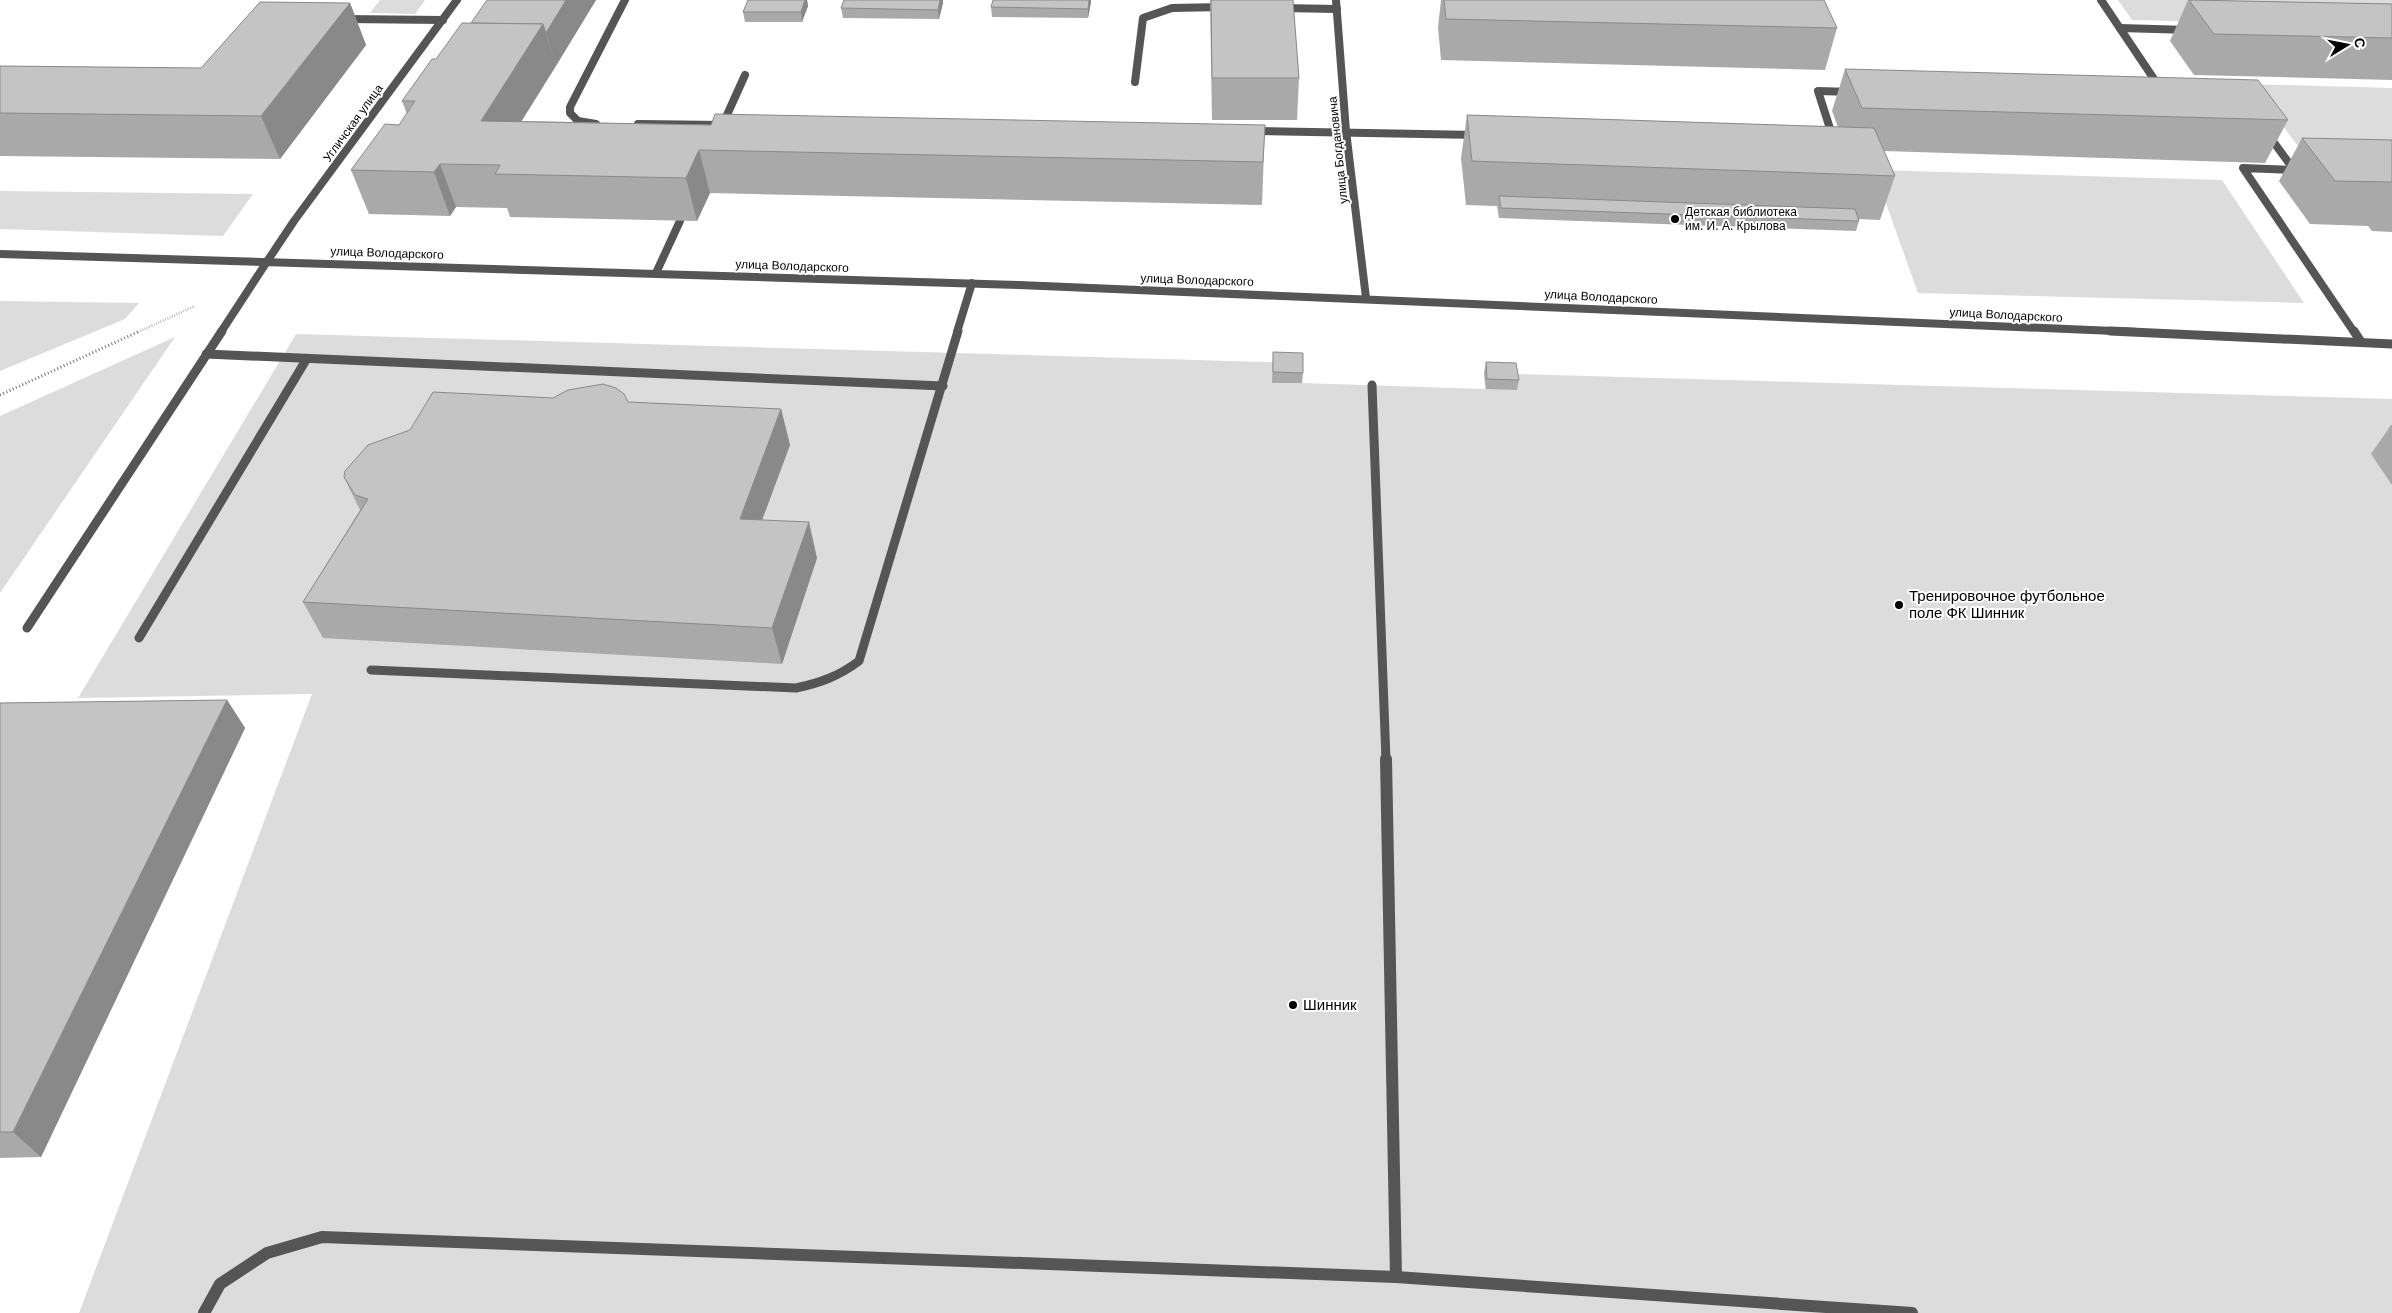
<svg xmlns="http://www.w3.org/2000/svg" width="2392" height="1313" viewBox="0 0 2392 1313" font-family="Arial,sans-serif">
	<rect width="100%" height="100%" fill="#fff"/>
	<g fill="#dcdcdc">
		<polygon points="380,0 425,0 415,14 370,13"/>
		<polygon points="2118,0 2392,0 2392,26 2132,20"/>
		<polygon points="2173,82 2392,88 2392,161 2307,158 2267,105"/>
		<polygon points="1874,170 2222,180 2304,303 1918,293"/>
		<polygon points="0,191 253,194 223,236 0,229"/>
		<polygon points="0,301 139,303 125,319 0,371"/>
		<polygon points="296,334 1302,363 1302,383 1485,389 1484,373 2392,399 2392,1313 79,1313 312,694 78,698"/>
		<polygon points="175,337 0,593 0,416"/>
	</g>
	<g fill="none" stroke-linecap="round" stroke-linejoin="round">
		<polyline stroke="#777" stroke-width="2.5" stroke-dasharray="0.5 2" stroke-linecap="butt" points="138,332 195,306"/>
		<polyline stroke="#777" stroke-width="3" stroke-dasharray="1 2.5" stroke-linecap="butt" points="0,395 140,331"/>
		<g stroke="#555" stroke-width="8">
			<polyline points="2101,0 2160,88"/>
			<polyline points="1281,8 1337,9"/>
			<polyline points="343,19 443,20"/>
			<polyline points="2120,28 2189,30"/>
			<polyline points="1135,82 1143,18 1172,8 1224,7"/>
			<polyline points="596,124 578,121 570,113 570,107 625,0"/>
			<polyline points="638,124 723,125"/>
			<polyline points="722,126 745,75"/>
			<polyline points="1253,131 1478,135"/>
			<polyline points="2267,133 2294,170 2299,170"/>
			<polyline points="1833,138 1818,91 1852,92"/>
			<polyline points="2294,170 2243,168 2354,332"/>
			<polyline points="656,273 680,221"/>
			<polyline points="221,332 268,260"/>
			<polyline points="957,332 972,283"/>
		</g>
		<g stroke="#555" stroke-width="9">
			<polyline points="2354,331 2361,342"/>
			<polyline points="206,354 943,386"/>
			<polyline points="1372,385 1386,760"/>
			<polyline points="27,628 222,331"/>
			<polyline points="139,638 306,360"/>
			<path d="M371,670L796,688C820,683 839,676 859,661L958,331"/>
		</g>
		<g stroke="#555" stroke-width="12">
			<polyline points="1386,759 1396,1277"/>
			<polyline points="204,1313 220,1284 267,1253 322,1237 1396,1277 1912,1313"/>
		</g>
		<polyline stroke="#555" stroke-width="8" points="1336,0 1346,131 1366,298"/>
		<g stroke="#555" stroke-width="8">
			<polyline points="0,254 1019,285 2138,332"/>
			<polyline points="268,260 294,221 457,0"/>
		</g>
		<polyline stroke="#555" stroke-width="9" points="2110,331 2392,344"/>
	</g>
	<g fill="#a9a9a9">
		<polygon points="596,0 521,121 711,125 1265,125 1262,205 710,193 697,221 510,217 507,208 456,207 450,216 369,214 351,170 399,125 407,114 402,101 436,59 471,23"/>
		<polygon points="748,0 807,0 808,6 802,22 745,22 743,12"/>
		<polygon points="844,0 943,0 943,3 939,19 843,18 841,8"/>
		<polygon points="1210,0 1293,0 1299,78 1297,120 1212,120"/>
		<polygon points="1441,0 1824,0 1837,28 1825,70 1441,60 1438,27"/>
		<polygon points="2188,0 2392,4 2392,80 2194,75 2170,41"/>
		<polygon points="1091,2 1088,18 992,17 991,7"/>
		<polygon points="350,3 366,45 280,159 0,156 0,66 201,68"/>
		<polygon points="1845,69 2288,120 2265,163 1884,151 1895,176 1880,220 1859,219 1859,221 1856,231 1499,218 1497,206 1466,205 1461,158 1467,115 1838,127 1832,111"/>
		<polygon points="2302,138 2392,140 2392,232 2372,231 2368,226 2310,224 2279,181"/>
		<polygon points="1273,352 1303,373 1302,383 1272,383"/>
		<polygon points="1486,362 1519,380 1517,390 1486,389 1484,373"/>
		<polygon points="628,402 781,409 790,445 762,520 817,558 782,664 323,638 303,602 360,510 344,477"/>
		<polygon points="2391,425 2392,425 2392,485 2371,454"/>
		<polygon points="227,700 245,728 41,1157 0,1158 0,703"/>
	</g>
	<g fill="#898989">
		<polygon points="566,0 596,0 556,66 546,33"/>
		<polygon points="805,0 807,0 808,6 802,22 801,12"/>
		<polygon points="940,0 943,0 943,3 939,19 938,10"/>
		<polygon points="1089,0 1091,0 1091,2 1088,18 1088,9"/>
		<polygon points="350,3 366,45 280,159 261,116"/>
		<polygon points="543,24 556,66 495,164 481,121"/>
		<polygon points="699,150 710,193 697,221 686,178"/>
		<polygon points="440,164 456,207 450,216 434,172"/>
		<polygon points="781,409 790,445 749,555 740,519"/>
		<polygon points="809,522 817,558 782,664 772,628"/>
		<polygon points="227,700 245,728 41,1157 13,1132"/>
	</g>
	<g fill="#c4c4c4" stroke="#898989">
		<polygon points="487,0 566,0 546,33 543,24 471,23"/>
		<polygon points="748,0 805,0 801,12 743,12"/>
		<polygon points="844,0 940,0 938,10 841,8"/>
		<polygon points="993,0 1089,0 1088,9 991,7"/>
		<polygon points="1211,0 1293,0 1299,78 1212,78"/>
		<polygon points="1444,0 1824,0 1837,28 1446,19"/>
		<polygon points="2189,0 2392,4 2392,38 2214,34"/>
		<polygon points="260,2 350,3 261,116 0,113 0,66 201,68"/>
		<polygon points="462,23 543,24 481,121 711,125 715,114 1265,125 1263,162 699,150 686,178 495,174 500,165 440,164 434,172 351,170 385,124 399,125 415,101 402,101 432,59 436,59"/>
		<polygon points="1845,69 2258,80 2288,120 1862,108"/>
		<polygon points="1467,115 1874,128 1895,176 1472,161"/>
		<polygon points="2302,138 2392,140 2392,182 2335,181"/>
		<polygon points="1499,196 1855,209 1859,221 1501,208"/>
		<polygon points="1273,352 1303,353 1303,373 1273,372"/>
		<polygon points="1486,362 1516,363 1519,380 1487,379"/>
		<polygon points="603,384 616,388 624,394 628,402 781,409 740,519 809,522 772,628 303,602 368,499 355,495 344,477 345,471 368,445 410,430 433,392 553,398 568,390"/>
		<polygon points="227,700 13,1132 0,1132 0,703"/>
	</g>
	<g fill="#000" stroke="#fff" stroke-width="2">
		<circle cx="1675" cy="219" r="5"/>
		<circle cx="1899" cy="605" r="5"/>
		<circle cx="1293" cy="1005" r="5"/>
	</g>
	<g text-anchor="middle" stroke-width="4" stroke-linejoin="round" paint-order="stroke">
		<g font-size="12" fill="#000" stroke="#fff">
			<text transform="translate(353 123) rotate(-54)" y="4">Угличская улица</text>
			<text transform="translate(1338 150) rotate(-96)" y="4">улица Богдановича</text>
			<text transform="translate(387 253) rotate(2)" y="4">улица Володарского</text>
			<text transform="translate(792 266) rotate(2)" y="4">улица Володарского</text>
			<text transform="translate(1197 280) rotate(2)" y="4">улица Володарского</text>
			<text transform="translate(1601 297) rotate(3)" y="4">улица Володарского</text>
			<text transform="translate(2006 315) rotate(3)" y="4">улица Володарского</text>
		</g>
		<g font-size="12" fill="#000" stroke="#fff" text-anchor="start">
			<text x="1685" y="216">Детская библиотека<tspan x="1685" dy="14">им. И. А. Крылова</tspan></text>
		</g>
		<g font-size="15" fill="#000" stroke="#fff" text-anchor="start">
			<text x="1909" y="601">Тренировочное футбольное<tspan x="1909" dy="17">поле ФК Шинник</tspan></text>
			<text x="1303" y="1010">Шинник</text>
		</g>
	</g>
	<g transform="translate(2347 45) rotate(80)" stroke="#ffffff" stroke-width="4" paint-order="stroke">
	<path d="M0-4L9 19L0 12L-9 19Z" fill="#000000"/>
	<text y="-8" font-size="14" font-weight="bold" text-anchor="middle" fill="#000000">С</text>
	</g>
</svg>
